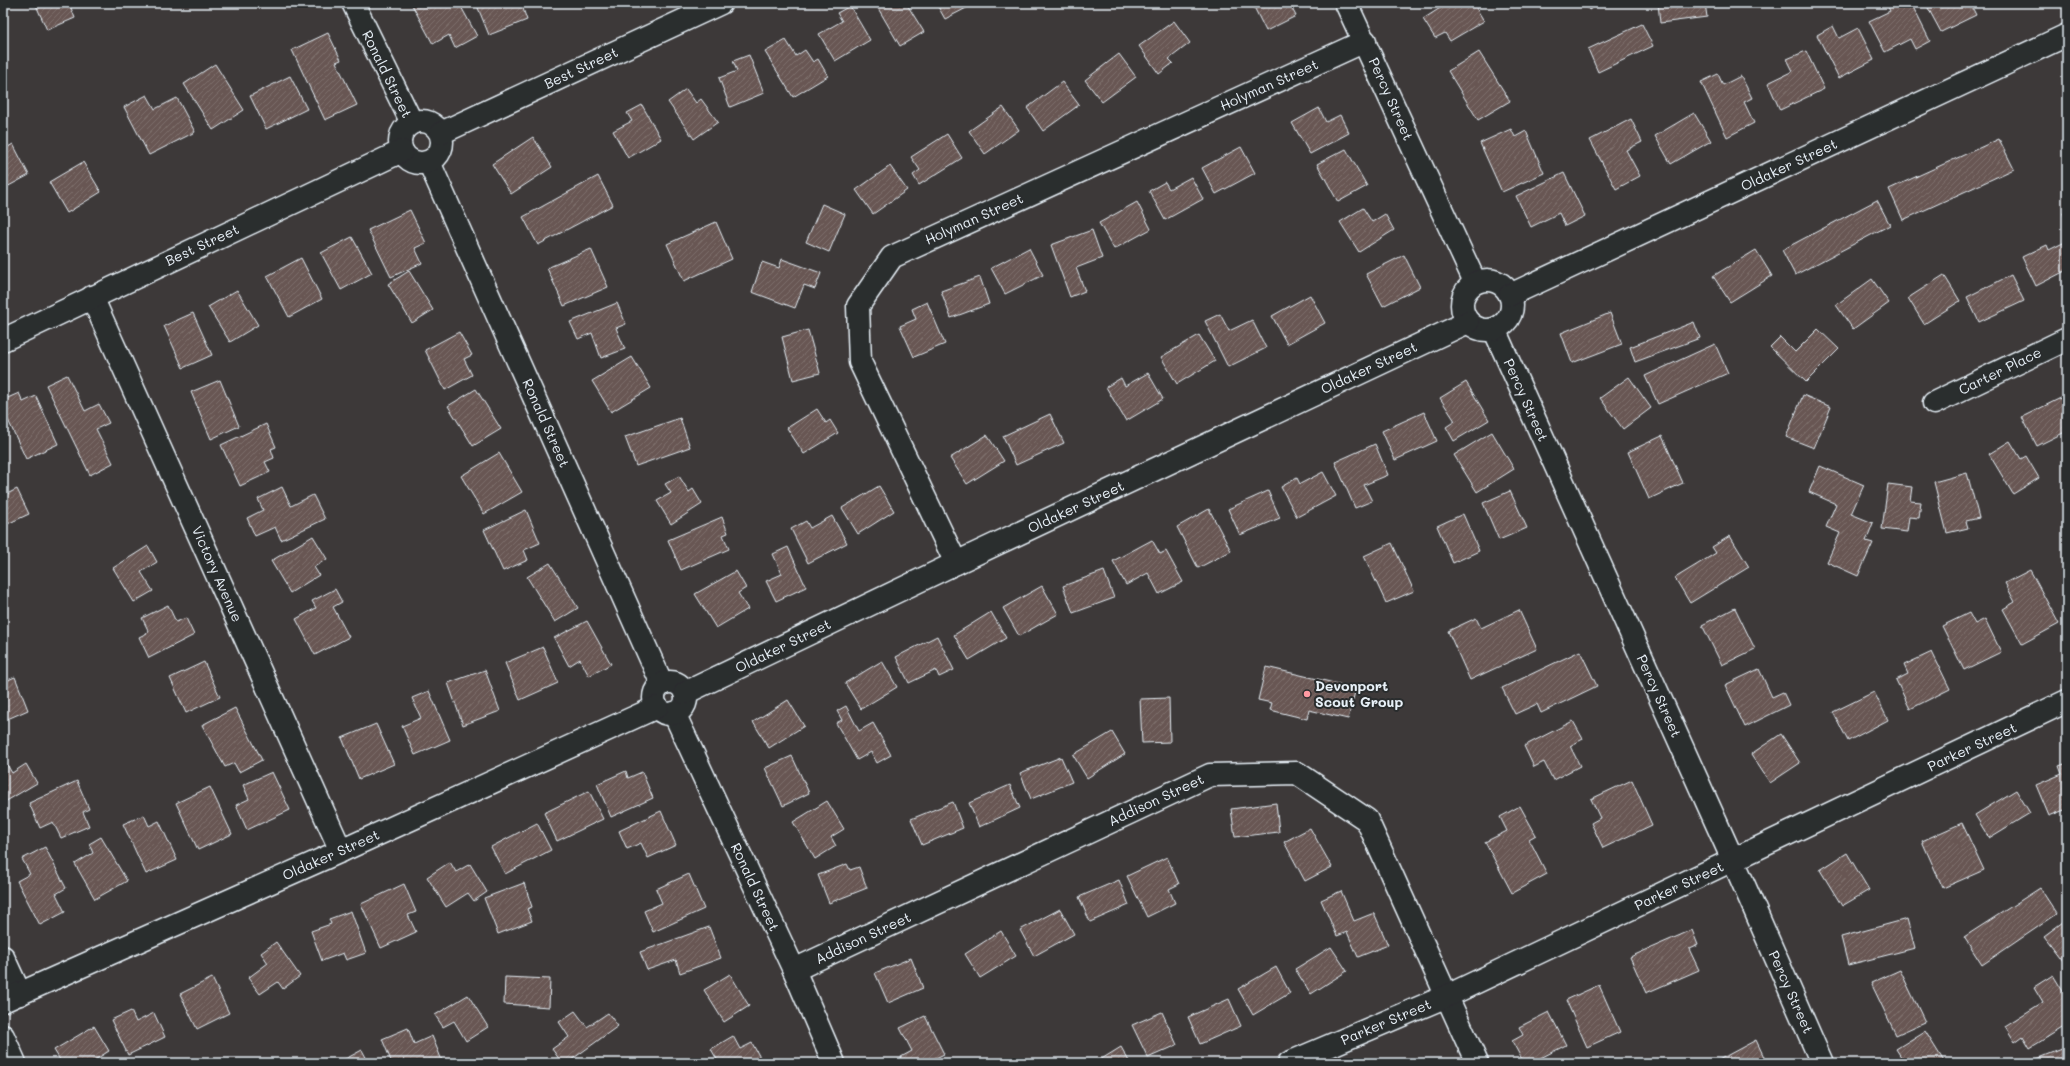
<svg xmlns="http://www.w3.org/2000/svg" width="2070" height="1066" viewBox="0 0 2070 1066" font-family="Mali,sans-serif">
	<defs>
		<pattern id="building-hatch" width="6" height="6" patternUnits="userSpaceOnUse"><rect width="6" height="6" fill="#685652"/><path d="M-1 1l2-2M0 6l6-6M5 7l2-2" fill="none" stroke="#7e6f6c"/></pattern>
	</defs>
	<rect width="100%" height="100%" fill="#3d3939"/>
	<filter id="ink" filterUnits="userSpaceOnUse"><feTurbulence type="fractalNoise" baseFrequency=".025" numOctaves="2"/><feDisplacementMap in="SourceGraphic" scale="8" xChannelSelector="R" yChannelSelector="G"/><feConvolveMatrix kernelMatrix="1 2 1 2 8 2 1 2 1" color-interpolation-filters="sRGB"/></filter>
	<g filter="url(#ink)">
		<g fill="url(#building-hatch)" stroke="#e8f1f8">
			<polygon points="35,3 69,3 75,18 47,30"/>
			<polygon points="411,3 459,3 477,36 455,48 449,35 433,44"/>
			<polygon points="476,3 521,3 527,20 489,35"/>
			<polygon points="875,3 906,3 924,32 900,46"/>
			<polygon points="936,3 976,3 945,19"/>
			<polygon points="1252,3 1289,3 1296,16 1266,31"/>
			<polygon points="1448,3 1473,3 1484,21 1450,41 1445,33 1435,38 1423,19"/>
			<polygon points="1584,3 1600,3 1589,10"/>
			<polygon points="1658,3 1705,3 1707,17 1660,23"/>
			<polygon points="1886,3 1911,3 1930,41 1915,49 1910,39 1885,52 1869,21 1890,11"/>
			<polygon points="1934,3 1970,3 1976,15 1941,32 1927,6"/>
			<polygon points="850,6 870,40 835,61 819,34 842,21 837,13"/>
			<polygon points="1174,21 1190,43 1169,59 1173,63 1159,74 1139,46"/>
			<polygon points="1642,24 1653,46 1598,72 1588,49"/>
			<polygon points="1833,26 1839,38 1858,28 1874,60 1839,78 1817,35"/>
			<polygon points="328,33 341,60 336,62 357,105 325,120 292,50"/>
			<polygon points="786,40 796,56 805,50 813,62 818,59 828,76 793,97 765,52"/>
			<polygon points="1806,51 1824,89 1780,110 1768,83 1793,71 1787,59"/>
			<polygon points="1479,52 1510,101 1478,120 1448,71"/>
			<polygon points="1119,54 1136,77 1102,102 1085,80"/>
			<polygon points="749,55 764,93 730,107 719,78 737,71 733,61"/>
			<polygon points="215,64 244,110 213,130 184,84"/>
			<polygon points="1718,74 1723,85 1741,76 1752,98 1744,102 1754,123 1727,137 1701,82"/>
			<polygon points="290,76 307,109 266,129 250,96"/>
			<polygon points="1062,82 1079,105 1043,131 1027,108"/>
			<polygon points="686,89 696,103 701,99 718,122 694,139 668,102"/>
			<polygon points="147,95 155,109 177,98 195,132 149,155 124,107"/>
			<polygon points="642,105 661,139 628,158 613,131 632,121 627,113"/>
			<polygon points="1003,107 1019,130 985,154 969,131"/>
			<polygon points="1319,108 1326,122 1340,115 1349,133 1310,154 1292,123"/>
			<polygon points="1694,113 1711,141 1671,164 1655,136"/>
			<polygon points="1631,119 1642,142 1626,150 1640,176 1616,189 1590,140"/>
			<polygon points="1511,129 1515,137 1526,131 1544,173 1502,192 1480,143"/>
			<polygon points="947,134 962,158 919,185 913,175 920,170 911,157"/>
			<polygon points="533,137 552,167 511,194 492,164"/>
			<polygon points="1999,139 2014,169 1903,220 1889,189"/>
			<polygon points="13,144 29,175 3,189 3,150"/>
			<polygon points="1241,147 1255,173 1216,194 1202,168"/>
			<polygon points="1346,149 1367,186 1338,202 1317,164"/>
			<polygon points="83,162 101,192 67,213 49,182"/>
			<polygon points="890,166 907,190 873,214 856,190"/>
			<polygon points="1564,173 1585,216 1565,226 1559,213 1531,227 1516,196"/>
			<polygon points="598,176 613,205 538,245 523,217"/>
			<polygon points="1191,177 1203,199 1165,220 1149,191 1165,182 1169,189"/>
			<polygon points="1877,200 1890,225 1795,275 1782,250"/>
			<polygon points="1137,202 1151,229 1114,249 1099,223"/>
			<polygon points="822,204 845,214 829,252 806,242"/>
			<polygon points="1363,208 1372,222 1385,214 1394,230 1359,252 1340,222"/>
			<polygon points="410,210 426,243 415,248 422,263 391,277 368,230"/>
			<polygon points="2067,212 2067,223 2063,213"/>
			<polygon points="716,222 732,259 684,281 667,244"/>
			<polygon points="1092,230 1102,258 1076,268 1085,291 1070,297 1051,245"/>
			<polygon points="352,237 372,273 341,290 321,253"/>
			<polygon points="2065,242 2067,246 2067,270 2036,286 2022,257 2047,245 2049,250"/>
			<polygon points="1029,248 1043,275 1005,294 991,268"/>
			<polygon points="591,249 608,287 564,306 547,268"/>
			<polygon points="1756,250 1772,276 1730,302 1713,276"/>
			<polygon points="1404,255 1420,287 1383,306 1366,274"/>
			<polygon points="301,258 322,299 289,317 267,276"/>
			<polygon points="782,259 821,273 815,289 804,285 795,308 752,292 762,262 779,268"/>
			<polygon points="409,271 433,310 412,323 388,284"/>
			<polygon points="1944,275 1960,301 1924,324 1908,298"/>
			<polygon points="2011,275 2024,301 1979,322 1967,297"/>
			<polygon points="980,277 989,304 951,318 941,291"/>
			<polygon points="1872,279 1889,303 1853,329 1836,305"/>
			<polygon points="237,290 258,325 230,342 208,307"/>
			<polygon points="1310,295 1325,323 1287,344 1272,316"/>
			<polygon points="927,302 945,344 914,357 900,326 916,319 912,309"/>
			<polygon points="617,303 626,324 616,328 625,349 601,358 592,333 578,339 570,322"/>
			<polygon points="193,313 212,355 183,368 164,326"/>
			<polygon points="1610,313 1622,344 1572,363 1561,333"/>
			<polygon points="1220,314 1229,331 1252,320 1266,348 1228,367 1205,321"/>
			<polygon points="1694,322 1700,338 1635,362 1630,347"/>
			<polygon points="1818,329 1839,349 1806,382 1770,347 1780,337 1795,352"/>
			<polygon points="808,330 820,373 793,380 782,337"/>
			<polygon points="459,332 472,355 464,359 472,375 445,390 425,350"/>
			<polygon points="1199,335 1215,361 1177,384 1161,357"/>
			<polygon points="1715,344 1728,373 1658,404 1645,376"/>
			<polygon points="632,357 651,388 611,412 592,381"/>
			<polygon points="1148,373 1163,399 1126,421 1106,387 1121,378 1125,386"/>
			<polygon points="67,375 85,411 99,404 109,423 96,429 113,463 90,475 46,385"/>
			<polygon points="1629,377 1651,408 1623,429 1600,398"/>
			<polygon points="220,380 239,426 211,439 191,392"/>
			<polygon points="1466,382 1489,420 1454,441 1446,427 1455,421 1440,398"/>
			<polygon points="476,389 501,429 473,446 448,406"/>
			<polygon points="19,393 23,402 36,396 58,444 26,459 3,409 3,400"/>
			<polygon points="1803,395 1831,407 1814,448 1786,437"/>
			<polygon points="2067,395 2067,431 2037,446 2022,417"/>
			<polygon points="817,409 826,423 830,420 838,433 804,454 787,428"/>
			<polygon points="1424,412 1437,441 1395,460 1382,431"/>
			<polygon points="1050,414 1064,443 1016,465 1003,436"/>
			<polygon points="680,418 690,447 636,466 625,437"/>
			<polygon points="266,424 276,447 271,449 274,458 265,462 270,472 240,486 221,445"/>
			<polygon points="1492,432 1514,469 1477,492 1454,455"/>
			<polygon points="987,435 1004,461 967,484 950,458"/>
			<polygon points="1662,436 1683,483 1649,499 1628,452"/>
			<polygon points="2010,441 2021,459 2026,456 2039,478 2013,494 1989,454"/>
			<polygon points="1375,444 1388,475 1364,485 1372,501 1355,508 1335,462"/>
			<polygon points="499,453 522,492 484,514 461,476"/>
			<polygon points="1820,466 1864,485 1851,514 1873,523 1866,541 1873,543 1858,576 1827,562 1840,533 1826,527 1836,504 1809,492"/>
			<polygon points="1323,472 1336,496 1297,517 1281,487 1297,478 1300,484"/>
			<polygon points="1967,473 1979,518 1966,521 1968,528 1947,533 1934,482"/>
			<polygon points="679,476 689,492 693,489 702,504 671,524 657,501 671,493 665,484"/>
			<polygon points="1888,484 1912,487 1910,501 1921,502 1919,518 1909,517 1907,532 1882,529"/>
			<polygon points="879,486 894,511 858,534 842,508"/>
			<polygon points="282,487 291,506 313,495 325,519 281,540 275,527 255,536 247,518 263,510 258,499"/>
			<polygon points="17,489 29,514 3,526 3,496"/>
			<polygon points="1268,491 1280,518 1240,535 1228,509"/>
			<polygon points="1510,491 1527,528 1499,540 1483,503"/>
			<polygon points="1209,509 1231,551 1198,568 1177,527"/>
			<polygon points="526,510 540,543 524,550 528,560 503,571 484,530"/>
			<polygon points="1463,514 1479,551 1453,563 1437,526"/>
			<polygon points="832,516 847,543 808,563 791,529 806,521 810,528"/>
			<polygon points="722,517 728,533 723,535 729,549 681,570 668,540"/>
			<polygon points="313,536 327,559 314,567 319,575 290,593 271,561"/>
			<polygon points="1730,536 1749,567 1690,603 1675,578 1716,553 1712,547"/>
			<polygon points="1152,540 1160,554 1166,551 1183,582 1159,594 1148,573 1126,585 1113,561"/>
			<polygon points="1392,543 1414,591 1386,603 1364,556"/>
			<polygon points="148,546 157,562 141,572 153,591 134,602 113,568"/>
			<polygon points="788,547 806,587 776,601 766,581 782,574 773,554"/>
			<polygon points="550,563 578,608 555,622 527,577"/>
			<polygon points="2030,570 2059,624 2022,644 2003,609 2015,602 2005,583"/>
			<polygon points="736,571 746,588 738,593 748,609 716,628 695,594"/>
			<polygon points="1104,571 1114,598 1073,613 1063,586"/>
			<polygon points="1042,586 1058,614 1019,636 1003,608"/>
			<polygon points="335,589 342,602 333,607 349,637 315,655 296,619 316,608 312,601"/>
			<polygon points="168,605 176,622 186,618 194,635 149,658 139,637 149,632 142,618"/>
			<polygon points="1735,608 1755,649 1722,665 1702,625"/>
			<polygon points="1519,610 1537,649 1470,680 1448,631 1476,618 1481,628"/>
			<polygon points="991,612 1006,638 969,660 954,635"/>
			<polygon points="1969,613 1975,624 1985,619 2001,652 1964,670 1942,626"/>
			<polygon points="587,621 611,664 589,676 580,659 569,666 554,638"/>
			<polygon points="937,636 954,670 939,677 936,670 909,683 896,657"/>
			<polygon points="543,647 558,683 520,700 505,663"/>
			<polygon points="1580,651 1597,686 1541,713 1537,704 1515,714 1502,688"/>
			<polygon points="1932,652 1950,689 1910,709 1896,680 1908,674 1904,665"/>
			<polygon points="882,661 897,687 861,709 845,683"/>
			<polygon points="204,662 220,697 186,713 170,678"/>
			<polygon points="1266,667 1356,688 1348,719 1309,710 1307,719 1270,710 1272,703 1258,700"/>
			<polygon points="1759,669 1772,697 1783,692 1789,705 1745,727 1725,685"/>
			<polygon points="485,670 500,711 463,725 448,683"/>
			<polygon points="15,677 28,710 3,721 3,682"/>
			<polygon points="429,691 450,740 415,755 402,726 421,718 412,698"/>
			<polygon points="1874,692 1888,720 1848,741 1833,712"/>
			<polygon points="1169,698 1170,742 1142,743 1140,699"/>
			<polygon points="788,700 804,726 769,748 753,722"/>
			<polygon points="846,706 859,731 873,723 891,755 877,763 871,752 857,760 836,723 842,720 837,711"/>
			<polygon points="235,708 262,760 239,772 234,763 225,767 202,725"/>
			<polygon points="1573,721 1583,739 1570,746 1580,766 1553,780 1544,762 1534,767 1524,746"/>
			<polygon points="376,724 394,764 359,779 342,738"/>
			<polygon points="1112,732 1125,754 1087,778 1073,755"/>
			<polygon points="1781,734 1800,763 1770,783 1751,754"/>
			<polygon points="792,756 809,793 783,806 765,768"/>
			<polygon points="1061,757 1072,782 1031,799 1020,773"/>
			<polygon points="3,758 12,773 26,764 37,783 3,803"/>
			<polygon points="2067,763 2067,809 2049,816 2036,785 2062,774 2059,766"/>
			<polygon points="626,771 628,778 642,772 653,798 611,817 597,784"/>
			<polygon points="272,772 290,810 247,830 236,805 249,799 243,785"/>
			<polygon points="1632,780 1652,825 1603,848 1591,823 1600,818 1591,799"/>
			<polygon points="77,781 89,809 83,812 89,826 61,838 53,822 40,828 29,803"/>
			<polygon points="1010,785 1020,808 979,827 969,803"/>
			<polygon points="210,787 232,834 198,850 176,803"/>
			<polygon points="2016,790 2030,813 1989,838 1975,815"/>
			<polygon points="589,791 603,819 557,841 544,813"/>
			<polygon points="827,801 844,829 831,837 836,846 815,859 793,822"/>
			<polygon points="953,802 963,828 922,845 911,819"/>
			<polygon points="1276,803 1279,832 1235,837 1231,809"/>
			<polygon points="1520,806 1536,835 1529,839 1547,874 1512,893 1485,842 1507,831 1500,817"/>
			<polygon points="661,811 676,845 648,858 641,843 627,849 619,831"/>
			<polygon points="144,815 149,826 159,821 177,860 146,874 123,824"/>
			<polygon points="537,823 551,850 505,874 491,847"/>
			<polygon points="1962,823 1984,870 1943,888 1922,841"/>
			<polygon points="1310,828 1332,867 1305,881 1284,842"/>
			<polygon points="101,837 127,881 95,899 75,864 93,853 89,844"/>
			<polygon points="45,847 66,888 56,894 65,912 40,925 17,881 30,874 22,859"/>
			<polygon points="1847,853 1869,890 1842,906 1820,870"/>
			<polygon points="1167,857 1179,884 1169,889 1175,903 1147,917 1127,876"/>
			<polygon points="450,862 456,872 470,864 487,892 474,901 468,893 446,907 427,877"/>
			<polygon points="847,864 850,870 859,867 867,888 829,903 818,875"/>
			<polygon points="689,874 704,909 653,932 644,911 662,903 656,889"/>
			<polygon points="1119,880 1129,905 1090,922 1079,897"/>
			<polygon points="524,883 532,907 527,909 532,921 498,934 484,898"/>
			<polygon points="404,884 416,912 408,915 416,932 381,948 361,904"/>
			<polygon points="2040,888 2057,914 1982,965 1964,937"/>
			<polygon points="1341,891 1354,921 1374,913 1388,945 1358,957 1347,932 1337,936 1321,900"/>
			<polygon points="1060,909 1074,934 1034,956 1020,930"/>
			<polygon points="351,911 366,953 346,960 343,953 322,961 311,931 331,924 329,919"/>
			<polygon points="1907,919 1915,948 1848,965 1841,937"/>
			<polygon points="2067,919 2067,966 2044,936"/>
			<polygon points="709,927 721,958 680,973 676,960 647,970 640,952"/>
			<polygon points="1692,930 1698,945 1689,949 1699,970 1646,993 1630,957"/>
			<polygon points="1001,931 1016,956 980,978 965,954"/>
			<polygon points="276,942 300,976 283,989 278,982 260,994 248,978 268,963 261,953"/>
			<polygon points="1331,947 1347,971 1311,994 1295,969"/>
			<polygon points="911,958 923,988 888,1003 875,973"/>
			<polygon points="1276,967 1290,993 1253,1015 1238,989"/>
			<polygon points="1900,970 1925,1022 1896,1035 1871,983"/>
			<polygon points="730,974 749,1006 724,1022 704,990"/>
			<polygon points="2053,975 2067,998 2067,1025 2030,1048 2023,1036 2015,1042 2005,1026 2043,1002 2034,987"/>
			<polygon points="505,977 550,979 549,1007 504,1004"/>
			<polygon points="212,978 229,1013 197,1029 180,994"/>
			<polygon points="1599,985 1620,1032 1587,1047 1566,1000"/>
			<polygon points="468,995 488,1027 466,1041 454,1021 443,1027 435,1015"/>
			<polygon points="1229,999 1241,1026 1200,1044 1188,1017"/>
			<polygon points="131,1011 136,1022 154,1013 165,1037 128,1055 111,1020"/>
			<polygon points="575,1011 587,1027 608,1013 618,1026 567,1063 562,1063 552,1049 569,1037 559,1022"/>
			<polygon points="1162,1012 1177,1045 1148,1058 1132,1025"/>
			<polygon points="1549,1012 1566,1045 1531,1063 1524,1063 1512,1041 1523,1035 1519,1027"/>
			<polygon points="925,1016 944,1054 926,1063 904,1063 901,1057 912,1051 900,1028"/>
			<polygon points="94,1026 109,1051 90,1063 62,1063 54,1050"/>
			<polygon points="408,1028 414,1044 432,1036 443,1063 392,1063 382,1039"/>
			<polygon points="1925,1031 1945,1063 1905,1063 1896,1049"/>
			<polygon points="733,1036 740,1049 752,1043 763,1063 719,1063 711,1049"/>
			<polygon points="1756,1040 1764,1057 1754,1063 1716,1063 1715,1062"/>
			<polygon points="1121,1047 1130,1063 1095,1063"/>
			<polygon points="2067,1047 2067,1063 2039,1063 2037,1059"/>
			<polygon points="362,1050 369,1063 338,1063"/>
			<polygon points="1417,1059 1420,1063 1410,1063"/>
		</g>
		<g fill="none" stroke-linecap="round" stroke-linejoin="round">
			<defs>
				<g id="street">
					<polyline points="353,3 412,123"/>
					<polyline points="1346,3 1475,282"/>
					<polyline points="429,162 662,684"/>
					<polyline points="92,297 341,851"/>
					<polyline points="1494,329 1733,860 1822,1063"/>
					<polyline points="1934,403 2067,339"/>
					<polyline points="956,563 860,362 858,306 892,257 1365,41"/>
					<polyline points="674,713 794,970 834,1063"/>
					<polyline points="3,957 20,994"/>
					<polyline points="794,970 1210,775 1297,773 1367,820 1477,1063"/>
					<polyline points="3,1036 15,1063"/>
					<polyline points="1289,1063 1447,996 2067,701"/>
				</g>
				<g id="secondary">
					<circle cx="421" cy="142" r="21"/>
					<polyline points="441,133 721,3"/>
					<circle cx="1487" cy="305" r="25"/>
					<polyline points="1510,295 2067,35"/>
					<polyline points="3,340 402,151"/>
					<circle cx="670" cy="698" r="16"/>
					<polyline points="685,693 956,563 1468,322"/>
					<polyline points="3,1001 341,851 657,707"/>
				</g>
			</defs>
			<use href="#street" stroke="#e8f1f8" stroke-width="25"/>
			<use href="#secondary" stroke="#e8f1f8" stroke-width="25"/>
			<use href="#street" stroke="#2a2d2e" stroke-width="22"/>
			<use href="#secondary" stroke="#2a2d2e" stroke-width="22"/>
		</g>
	</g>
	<circle fill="#ff9aa2" stroke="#2a2d2e" stroke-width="1.5" cx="1307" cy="694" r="4"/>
	<g text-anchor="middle" stroke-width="4" stroke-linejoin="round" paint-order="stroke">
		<g font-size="14" fill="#e8f1f8" stroke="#2a2d2e">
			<text transform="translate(581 68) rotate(-25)" y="5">Best Street</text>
			<text transform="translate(387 74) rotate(64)" y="5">Ronald Street</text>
			<text transform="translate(1269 85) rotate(-24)" y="5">Holyman Street</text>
			<text transform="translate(1391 99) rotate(66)" y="5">Percy Street</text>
			<text transform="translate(1789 165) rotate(-25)" y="5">Oldaker Street</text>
			<text transform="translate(974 219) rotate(-24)" y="5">Holyman Street</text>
			<text transform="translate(202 245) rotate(-25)" y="5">Best Street</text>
			<text transform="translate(1369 368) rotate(-25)" y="5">Oldaker Street</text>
			<text transform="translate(2000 371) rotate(-26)" y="5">Carter Place</text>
			<text transform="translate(1526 400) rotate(66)" y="5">Percy Street</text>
			<text transform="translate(546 423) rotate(66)" y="5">Ronald Street</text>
			<text transform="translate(1076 507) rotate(-25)" y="5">Oldaker Street</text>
			<text transform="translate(217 574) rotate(66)" y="5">Victory Avenue</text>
			<text transform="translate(783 646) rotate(-26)" y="5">Oldaker Street</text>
			<text transform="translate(1659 696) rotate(66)" y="5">Percy Street</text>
			<text transform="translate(1972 747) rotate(-25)" y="5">Parker Street</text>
			<text transform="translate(1156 800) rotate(-25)" y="5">Addison Street</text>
			<text transform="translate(331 855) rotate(-24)" y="5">Oldaker Street</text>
			<text transform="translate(1679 886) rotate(-25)" y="5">Parker Street</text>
			<text transform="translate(755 887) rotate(65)" y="5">Ronald Street</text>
			<text transform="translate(863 938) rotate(-25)" y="5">Addison Street</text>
			<text transform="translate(1791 992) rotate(66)" y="5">Percy Street</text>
			<text transform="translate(1386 1022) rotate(-23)" y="5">Parker Street</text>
		</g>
		<g font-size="14" font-weight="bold" fill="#e8f1f8" stroke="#2a2d2e" text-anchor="start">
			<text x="1315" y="691">Devonport<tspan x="1315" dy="16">Scout Group</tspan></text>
		</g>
	</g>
	<rect width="2070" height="1066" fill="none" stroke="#2a2d2e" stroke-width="16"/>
	<rect x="8" y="8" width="2054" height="1050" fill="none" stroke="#e8f1f8" stroke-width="1.5" filter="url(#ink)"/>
</svg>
